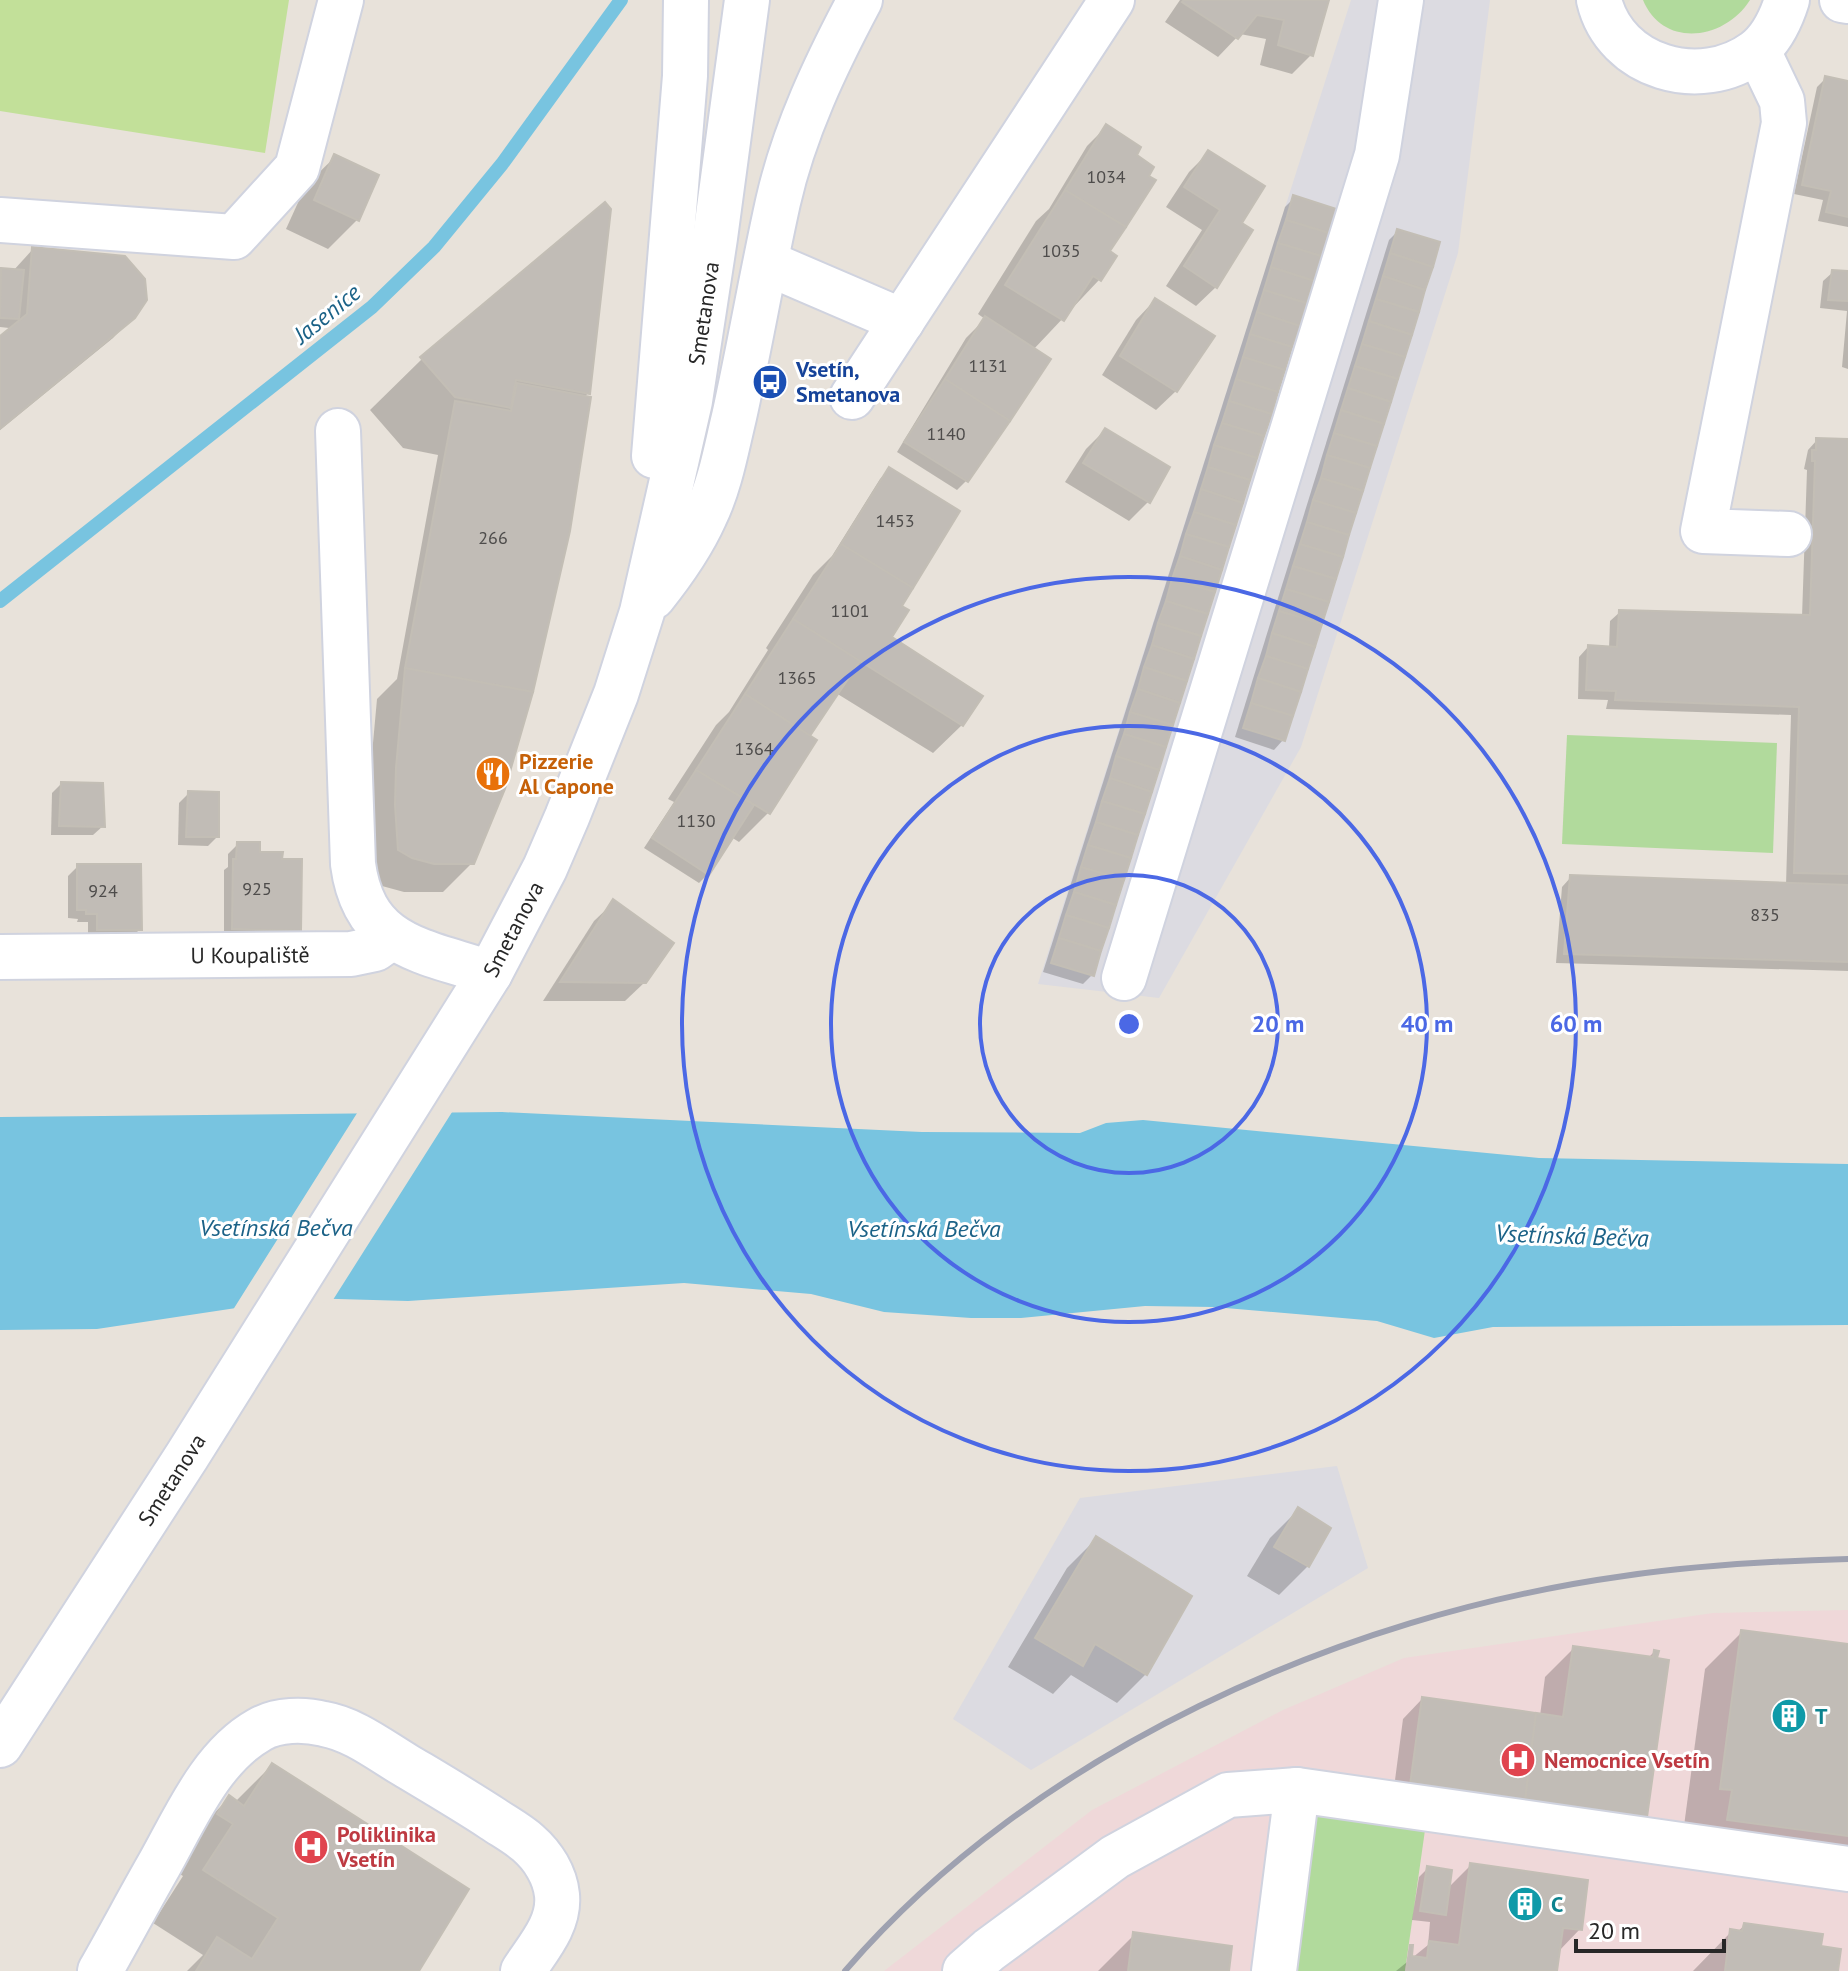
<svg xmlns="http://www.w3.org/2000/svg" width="1848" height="1971" viewBox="0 0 1848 1971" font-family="'PT Sans',sans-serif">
	<rect width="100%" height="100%" fill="#e8e2da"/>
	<g fill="#dcdbe1">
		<polygon points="1351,0 1490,0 1458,253 1301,747 1159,998 1038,984"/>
		<polygon points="1337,1466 1368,1568 1031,1770 953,1719 1080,1498"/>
	</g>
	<polygon fill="#efd8d9" points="1848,1610 1848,1971 884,1971 1092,1810 1283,1710 1404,1658 1713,1613"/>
	<g fill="#b1da9c">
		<path d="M1643,0H1750C1725,40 1663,49 1643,0Z"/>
		<polygon points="1567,735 1777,743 1773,853 1562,844"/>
		<polygon points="1297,1790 1428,1809 1405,1971 1274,1971"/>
	</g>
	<polygon fill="#c2e099" points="0,0 289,0 265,153 0,111"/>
	<polygon fill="#78c4e0" points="502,1112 922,1132 1080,1133 1106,1123 1143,1120 1539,1158 1848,1164 1848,1325 1493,1327 1434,1338 1377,1321 1214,1307 1145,1306 1021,1318 971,1318 884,1312 811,1294 684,1283 408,1301 303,1298 97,1329 0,1330 0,1117"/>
	<polygon fill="#e8e2da" points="454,1109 331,1303 303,1302 231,1313 359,1110"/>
	<g fill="#0003">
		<polygon points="1180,0 1326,0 1311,55 1292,74 1260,65 1266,39 1240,34 1218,57 1165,22"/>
		<polygon points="1826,78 1848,83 1848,227 1818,221 1823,200 1794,194 1817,87"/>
		<polygon points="1106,127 1107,252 1115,257 1099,280 1033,350 1007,421 966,481 957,490 897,452 966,338 985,319 978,314 1036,221 1049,209 1087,146"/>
		<polygon points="1208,153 1239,224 1216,287 1196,306 1166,286 1202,230 1166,207 1189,172"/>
		<polygon points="335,157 357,220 328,249 286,229 306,185"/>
		<polygon points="1294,198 1092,975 1083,984 1043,972 1285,207"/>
		<polygon points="1398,231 1283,740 1274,750 1235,737 1389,240"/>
		<polygon points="33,249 133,317 113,338 0,430 0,339 9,332 9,328 0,327 0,270 13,271"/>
		<polygon points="1833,272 1848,273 1848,369 1842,367 1847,311 1820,308 1823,281"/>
		<polygon points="1155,300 1176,391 1156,410 1102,375 1136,320"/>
		<polygon points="422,359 588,393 584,398 472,863 443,892 404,892 382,886 370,879 368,798 377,699 397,679 438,455 403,448 370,410"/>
		<polygon points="1105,430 1148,502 1129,521 1065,482 1086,449"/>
		<polygon points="1817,440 1848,441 1848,971 1556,963 1562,887 1571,877 1786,885 1791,715 1606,709 1608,700 1578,699 1579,657 1588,647 1609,648 1610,621 1620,612 1802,617 1807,470 1804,469 1808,450"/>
		<polygon points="889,470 899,607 889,638 962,725 933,753 836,693 808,736 814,740 768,813 739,842 731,837 708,874 699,883 644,848 674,802 668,799 716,725 729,712 768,650 766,648 813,575 832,556 880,479"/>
		<polygon points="61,784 103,826 93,835 51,835 52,793"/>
		<polygon points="189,793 217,837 208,846 178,845 179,803"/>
		<polygon points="238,844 257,854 299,930 289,940 224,938 224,870 228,867 228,854"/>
		<polygon points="78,866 140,929 130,939 88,938 88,922 77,922 78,919 68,918 68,876"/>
		<polygon points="614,902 645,982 625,1001 543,1001 594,921"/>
		<polygon points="1298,1510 1308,1566 1279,1595 1247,1576 1270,1538"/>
		<polygon points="1096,1539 1146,1674 1117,1703 1071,1675 1053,1694 1008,1667 1067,1568"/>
		<polygon points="1742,1632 1848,1646 1848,1877 1684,1826 1705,1669"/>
		<polygon points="1574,1648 1648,1658 1654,1652 1645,1816 1616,1845 1392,1803 1403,1719 1422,1699 1540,1716 1545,1677"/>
		<polygon points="272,1765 417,1971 187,1971 203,1955 153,1923 183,1876 167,1866 178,1850 229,1798 235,1802"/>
		<polygon points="1470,1866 1580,1929 1558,1952 1555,1971 1396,1971 1428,1945 1430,1922 1412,1920 1419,1877 1428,1868 1447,1889"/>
		<polygon points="1744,1926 1818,1948 1836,1971 1693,1971 1731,1932 1737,1932"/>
		<polygon points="1134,1935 1227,1971 1098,1971"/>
	</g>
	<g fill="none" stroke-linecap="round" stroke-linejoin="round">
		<polyline stroke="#78c4e0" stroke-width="14" points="0,601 372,307 434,247 502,164 621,0"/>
	</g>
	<g fill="#c1bcb6" stroke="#c3beb5" stroke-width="2">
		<polygon points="1184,0 1329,0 1313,56 1278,45 1284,20 1257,15 1238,39 1182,2"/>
		<polygon points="1825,76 1848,81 1848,217 1826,212 1831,191 1802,185"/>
		<polygon points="1106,124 1141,147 1137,155 1154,167 1149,176 1156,180 1126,227 1065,190"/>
		<polygon points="1208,150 1265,186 1242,223 1253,230 1217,288 1184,266 1220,210 1184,187"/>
		<polygon points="334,154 379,175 359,221 314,200"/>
		<polygon points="1065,190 1126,227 1110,251 1117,256 1101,281 1093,276 1064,321 1005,285"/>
		<polygon points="1293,195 1336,209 1329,233 1286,220"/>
		<polygon points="605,202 611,209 590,394 516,380 511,408 455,397 420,357"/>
		<polygon points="1286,220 1329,233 1321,256 1278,243"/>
		<polygon points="1397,229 1440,242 1433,267 1390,253"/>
		<polygon points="1278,243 1321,256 1314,281 1271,267"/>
		<polygon points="32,247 125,256 145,279 147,300 135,318 0,429 0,336 27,314"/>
		<polygon points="1390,253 1433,267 1425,290 1383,276"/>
		<polygon points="1271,267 1314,281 1306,303 1264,290"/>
		<polygon points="1,268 24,270 19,319 0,318"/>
		<polygon points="1832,270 1848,271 1848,301 1828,300"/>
		<polygon points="1383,276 1425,290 1419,312 1376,299"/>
		<polygon points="1264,290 1306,303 1300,326 1257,312"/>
		<polygon points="1155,298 1215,336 1177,392 1120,356"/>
		<polygon points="1376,299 1419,312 1412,335 1369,321"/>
		<polygon points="1257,312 1300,326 1292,347 1250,334"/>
		<polygon points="985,316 1051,359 1010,421 945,379"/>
		<polygon points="1369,321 1412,335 1405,357 1362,344"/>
		<polygon points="1250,334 1292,347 1285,370 1243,357"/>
		<polygon points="1362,344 1405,357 1398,379 1355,366"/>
		<polygon points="1243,357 1285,370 1278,392 1236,379"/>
		<polygon points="1355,366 1398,379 1391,402 1348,388"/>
		<polygon points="945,379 1010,421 968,482 904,442"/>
		<polygon points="1236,379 1278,392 1272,414 1229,401"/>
		<polygon points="517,383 591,397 570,531 533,692 405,668 455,401 511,411"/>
		<polygon points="1348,388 1391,402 1384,424 1341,410"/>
		<polygon points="1229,401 1272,414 1264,436 1222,423"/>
		<polygon points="1341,410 1384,424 1377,446 1334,433"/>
		<polygon points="1222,423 1264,436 1257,458 1214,445"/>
		<polygon points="1105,428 1170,467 1150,503 1083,463"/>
		<polygon points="1334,433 1377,446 1370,468 1327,455"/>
		<polygon points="1816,438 1848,439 1848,874 1794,873 1799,707 1615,700 1616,691 1586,690 1588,645 1617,647 1619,610 1810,615 1815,461 1812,461 1812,450 1816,450"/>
		<polygon points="1214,445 1257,458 1250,480 1208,467"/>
		<polygon points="1327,455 1370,468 1363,491 1321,478"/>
		<polygon points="889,467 960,511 913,588 841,544"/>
		<polygon points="1208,467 1250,480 1243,503 1201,489"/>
		<polygon points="1321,478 1363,491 1356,513 1313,500"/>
		<polygon points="1201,489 1243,503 1236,525 1194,512"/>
		<polygon points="1313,500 1356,513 1349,535 1307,522"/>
		<polygon points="1194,512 1236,525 1229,547 1186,534"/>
		<polygon points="1307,522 1349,535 1343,557 1300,544"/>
		<polygon points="1186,534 1229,547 1222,570 1180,556"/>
		<polygon points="841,544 913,588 902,606 909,610 892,637 983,696 963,726 793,619"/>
		<polygon points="1300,544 1343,557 1336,579 1293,566"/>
		<polygon points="1180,556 1222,570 1215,592 1172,579"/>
		<polygon points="1293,566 1336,579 1329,602 1286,589"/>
		<polygon points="1172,579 1215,592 1208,614 1166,601"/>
		<polygon points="1286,589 1329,602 1322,624 1279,611"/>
		<polygon points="1166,601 1208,614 1201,636 1158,623"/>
		<polygon points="1279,611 1322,624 1315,647 1272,633"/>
		<polygon points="793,619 860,661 810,736 745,694"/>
		<polygon points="1158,623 1201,636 1194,659 1152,645"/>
		<polygon points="1272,633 1315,647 1308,669 1266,656"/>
		<polygon points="1152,645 1194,659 1187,681 1144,667"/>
		<polygon points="1266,656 1308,669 1301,692 1258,678"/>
		<polygon points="1144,667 1187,681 1180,703 1138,689"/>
		<polygon points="405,668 533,692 505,789 474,864 434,864 412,858 398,850 395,805 396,768"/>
		<polygon points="1258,678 1301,692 1293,716 1251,703"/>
		<polygon points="1138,689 1180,703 1173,725 1130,712"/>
		<polygon points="745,694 817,740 770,814 696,770"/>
		<polygon points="1251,703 1293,716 1285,741 1243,728"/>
		<polygon points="1130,712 1173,725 1166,747 1124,734"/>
		<polygon points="1124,734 1166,747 1159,770 1116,756"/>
		<polygon points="1116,756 1159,770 1152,792 1110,778"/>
		<polygon points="696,770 754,805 709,875 652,838"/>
		<polygon points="1110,778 1152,792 1145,814 1102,801"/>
		<polygon points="61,782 103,783 105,827 59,826"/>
		<polygon points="188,791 219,792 219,837 186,837"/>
		<polygon points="1102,801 1145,814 1138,835 1096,822"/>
		<polygon points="1096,822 1138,835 1131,858 1088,845"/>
		<polygon points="237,842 260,842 260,852 283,852 282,859 302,859 301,931 232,929 233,859 236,859"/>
		<polygon points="1088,845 1131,858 1124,880 1081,867"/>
		<polygon points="77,864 141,864 142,930 97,930 97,914 86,914 86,910 77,910"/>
		<polygon points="1081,867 1124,880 1116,905 1074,892"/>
		<polygon points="1570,875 1848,885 1848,962 1564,954"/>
		<polygon points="1074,892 1116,905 1109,928 1066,915"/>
		<polygon points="613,899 674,943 646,983 560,982"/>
		<polygon points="1066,915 1109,928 1101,951 1059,938"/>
		<polygon points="1059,938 1101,951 1094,976 1051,963"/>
		<polygon points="1298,1507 1331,1528 1309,1567 1274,1547"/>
		<polygon points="1096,1536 1192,1596 1147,1675 1095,1644 1083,1666 1035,1638"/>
		<polygon points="1741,1630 1848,1644 1848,1836 1727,1820 1732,1790 1720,1789"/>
		<polygon points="1573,1646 1653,1657 1654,1650 1659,1651 1657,1658 1669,1660 1647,1817 1525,1800 1536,1713 1563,1717"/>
		<polygon points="1422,1697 1536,1713 1525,1800 1410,1785"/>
		<polygon points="272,1763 469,1889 419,1971 196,1971 217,1937 252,1959 278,1918 203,1870 233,1824 217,1814 229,1795 244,1806"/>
		<polygon points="1470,1863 1588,1880 1582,1930 1563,1928 1557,1971 1406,1971 1410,1945 1413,1945 1412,1956 1427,1958 1429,1941 1459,1945"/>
		<polygon points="1427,1866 1452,1870 1446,1915 1420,1911"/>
		<polygon points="1744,1923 1823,1934 1821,1946 1841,1949 1838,1971 1725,1971 1730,1929 1742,1931"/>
		<polygon points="1133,1932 1232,1946 1229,1971 1128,1971"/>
	</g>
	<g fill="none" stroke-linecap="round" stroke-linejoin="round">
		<defs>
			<g id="minor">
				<path d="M1599,0C1615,68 1701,92 1755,52C1771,40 1781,19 1787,0"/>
				<polyline points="1842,0 1848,1"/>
				<polyline points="1758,51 1782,101 1784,123 1703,531 1789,534"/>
				<polyline points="0,220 234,237 297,168 341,0"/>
				<polyline points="767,263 902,321"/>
				<polyline points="852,397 1112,0"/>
				<path d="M338,431L353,864C364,947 422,950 490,973"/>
				<polyline points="654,456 685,76 686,0"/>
				<path d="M653,597C673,572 692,545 705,516C720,485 726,450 734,417C750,345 762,274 778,202C794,131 826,64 860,0"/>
				<path id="s1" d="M0,957L351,954L375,949L392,937"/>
				<polyline points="1124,978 1377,155 1401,0"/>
				<path id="s2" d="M0,1745L187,1456L490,973L545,868L567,817L616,694L642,612L690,401L715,238L747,0"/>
				<path d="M100,1971C120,1936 139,1900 159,1865C185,1819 211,1757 259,1730C277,1719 304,1719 324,1724C353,1729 380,1750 405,1765C435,1783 464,1800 493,1819C505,1827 518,1834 528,1843C543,1856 555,1875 557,1895C560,1924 538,1948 523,1971"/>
				<polyline points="965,1971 989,1950 1115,1857 1228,1795 1297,1790 1848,1869"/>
				<polyline points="1274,1971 1297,1790"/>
			</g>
		</defs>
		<use href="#minor" stroke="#d0d3df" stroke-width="48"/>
		<use href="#minor" stroke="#fff" stroke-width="44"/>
		<path stroke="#9ea1b0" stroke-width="6" d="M845,1971C1033,1752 1342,1615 1624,1576C1699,1565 1773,1561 1848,1559"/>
	</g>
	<g fill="none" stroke="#4b68e5" stroke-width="4">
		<circle cx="1129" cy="1024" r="149"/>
		<circle cx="1129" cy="1024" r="298"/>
		<circle cx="1129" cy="1024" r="447"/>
	</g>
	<defs>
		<symbol id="bus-disc" viewBox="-11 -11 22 22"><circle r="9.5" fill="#1a4fb4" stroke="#fff"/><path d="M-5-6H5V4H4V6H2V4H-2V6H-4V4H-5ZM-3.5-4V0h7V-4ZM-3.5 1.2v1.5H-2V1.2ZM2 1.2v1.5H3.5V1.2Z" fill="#fff"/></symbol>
		<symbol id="restaurant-disc" viewBox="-11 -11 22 22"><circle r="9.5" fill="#e8710a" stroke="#fff"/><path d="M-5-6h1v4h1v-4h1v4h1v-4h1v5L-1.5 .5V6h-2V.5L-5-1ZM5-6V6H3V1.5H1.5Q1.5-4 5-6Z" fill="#fff"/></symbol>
		<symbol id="building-disc" viewBox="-11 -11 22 22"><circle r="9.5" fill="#0f9aa8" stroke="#fff"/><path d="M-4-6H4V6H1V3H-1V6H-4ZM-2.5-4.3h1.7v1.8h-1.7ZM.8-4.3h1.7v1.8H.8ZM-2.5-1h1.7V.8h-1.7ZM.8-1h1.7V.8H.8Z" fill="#fff"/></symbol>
		<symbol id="hospital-disc" viewBox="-11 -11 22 22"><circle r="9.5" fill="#e0444e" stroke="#fff"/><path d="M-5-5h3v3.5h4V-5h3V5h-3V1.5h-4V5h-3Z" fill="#fff"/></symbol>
	</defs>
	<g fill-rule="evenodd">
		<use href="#bus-disc" x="750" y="362" width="40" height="40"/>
		<use href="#restaurant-disc" x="473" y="754" width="40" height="40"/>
		<use href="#building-disc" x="1769" y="1696" width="40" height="40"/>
		<use href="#hospital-disc" x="1498" y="1740" width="40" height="40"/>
		<use href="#hospital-disc" x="291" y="1827" width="40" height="40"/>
		<use href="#building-disc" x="1505" y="1884" width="40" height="40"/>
	</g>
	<g text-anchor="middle" stroke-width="6" stroke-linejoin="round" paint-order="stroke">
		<g font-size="18" fill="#4e4c4b">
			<text x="1106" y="183">1034</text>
			<text x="1061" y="257">1035</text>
			<text x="988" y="372">1131</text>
			<text x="946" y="440">1140</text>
			<text x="895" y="527">1453</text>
			<text x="493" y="544">266</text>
			<text x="850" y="617">1101</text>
			<text x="797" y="684">1365</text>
			<text x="754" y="755">1364</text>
			<text x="696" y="827">1130</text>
			<text x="257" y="895">925</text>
			<text x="103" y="897">924</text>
			<text x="1765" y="921">835</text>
		</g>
		<g font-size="22" fill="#272727" stroke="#fff">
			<text dy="8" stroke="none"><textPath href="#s2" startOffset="1612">Smetanova</textPath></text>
			<text dy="8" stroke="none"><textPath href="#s2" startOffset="964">Smetanova</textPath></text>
			<text dy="8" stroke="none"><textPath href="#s1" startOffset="250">U Koupaliště</textPath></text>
			<text dy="8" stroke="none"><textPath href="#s2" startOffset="316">Smetanova</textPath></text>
		</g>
		<g font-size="22" font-weight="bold" fill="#164399" stroke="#fff" text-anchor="start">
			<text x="796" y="377">Vsetín,<tspan x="796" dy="25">Smetanova</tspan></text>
		</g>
		<g font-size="22" font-weight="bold" fill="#c56008" stroke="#fff" text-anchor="start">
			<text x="519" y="769">Pizzerie<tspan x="519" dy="25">Al Capone</tspan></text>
		</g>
		<g font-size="22" font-weight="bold" fill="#0d838f" stroke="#fff" text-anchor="start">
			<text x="1815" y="1724">T</text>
			<text x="1551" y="1912">C</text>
		</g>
		<g font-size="22" font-weight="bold" fill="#be3a42" stroke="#fff" text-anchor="start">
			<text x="1544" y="1768">Nemocnice Vsetín</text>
			<text x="337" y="1842">Poliklinika<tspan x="337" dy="25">Vsetín</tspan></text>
		</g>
		<g font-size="24" font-style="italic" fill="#1b6287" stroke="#fff">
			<text transform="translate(327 314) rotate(-39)" y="8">Jasenice</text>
			<text x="276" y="1236">Vsetínská Bečva</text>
			<text x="924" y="1237">Vsetínská Bečva</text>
			<text transform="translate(1572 1236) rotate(2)" y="8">Vsetínská Bečva</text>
		</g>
	</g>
	<circle cx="1129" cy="1024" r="12" fill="#4b68e5" stroke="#fff" stroke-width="4"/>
	<g font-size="24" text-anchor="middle" font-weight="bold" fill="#4b68e5" stroke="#fff" stroke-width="6" stroke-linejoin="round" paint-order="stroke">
		<text x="1278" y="1032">20 m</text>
		<text x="1427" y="1032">40 m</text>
		<text x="1576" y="1032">60 m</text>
	</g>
	<path d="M1576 1939v12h148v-12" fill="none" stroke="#272727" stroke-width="4"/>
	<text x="1588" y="1939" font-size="24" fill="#272727" stroke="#ffffff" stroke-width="6" paint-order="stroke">20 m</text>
</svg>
